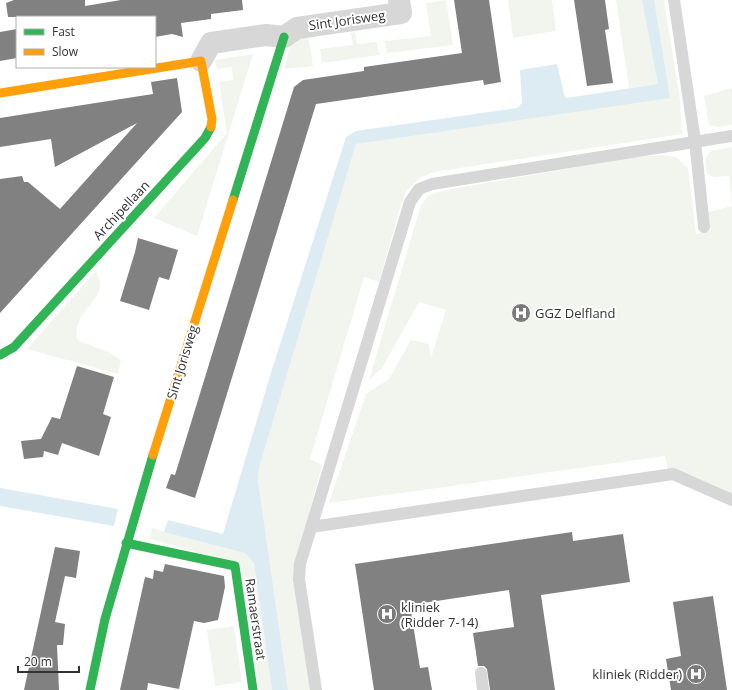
<svg xmlns="http://www.w3.org/2000/svg" width="732" height="690" viewBox="0 0 732 690" font-family="'Open Sans',sans-serif">
	<rect width="100%" height="100%" fill="#fff"/>
	<g fill="#f1f5ed">
		<polygon points="446,0 453,45 387,53 385,41 431,36 426,3"/>
		<polygon points="508,0 552,0 556,31 513,38"/>
		<polygon points="616,0 642,0 656,72 646,0 664,0 680,100 682,134 434,172 421,177 407,190 401,204 379,282 364,277 310,459 322,465 294,569 312,690 288,690 258,479 259,468 356,144 565,112 658,84 629,88"/>
		<polygon points="355,32 357,44 377,42 379,55 322,63 320,49 353,45 351,33"/>
		<polygon points="308,34 313,66 284,69 290,43"/>
		<polygon points="253,54 197,236 154,218 227,133 219,82 233,80 232,67 217,69 215,60"/>
		<polygon points="732,88 732,125 718,127 709,125 704,96"/>
		<polygon points="732,147 732,494 668,470 665,456 329,503 366,394 389,379 411,340 429,344 431,358 446,310 419,302 382,368 369,380 421,205 429,195 446,190 629,158 659,155 676,157 688,168 696,234 711,231 708,212 732,206 729,176 714,177 707,174 705,159 711,151"/>
		<path d="M96,271C97,275 100,279 100,283C102,302 72,312 77,340L108,352L121,360L118,374L27,349Z"/>
		<polygon points="152,528 245,553 254,563 272,690 260,690 242,565 150,539"/>
		<polygon points="234,626 242,682 215,686 207,630"/>
	</g>
	<g fill="#ddebf3">
		<polygon points="642,0 654,0 670,98 356,144 259,468 258,480 288,690 272,690 254,563 245,553 164,532 168,520 223,534 270,376 346,137 356,131 517,108 522,103 520,70 557,64 564,94 566,98 658,84"/>
		<polygon points="0,488 118,509 114,526 0,506"/>
	</g>
	<g fill="#818181">
		<polygon points="14,0 85,0 85,6 121,0 242,0 243,10 211,14 211,19 181,23 183,37 172,34 155,37 155,17 8,17 6,3"/>
		<polygon points="454,0 489,0 501,82 484,85 483,80 316,104 195,498 166,488 171,474 175,475 294,87 303,80 364,71 364,67 462,53"/>
		<polygon points="574,0 605,0 609,29 605,30 613,83 587,86"/>
		<polygon points="17,29 17,58 0,61 0,32"/>
		<polygon points="177,78 182,112 0,313 0,179 22,176 24,182 28,182 60,209 137,123 55,167 51,139 0,147 0,118 153,94 151,82"/>
		<polygon points="138,238 178,250 169,280 159,277 149,310 120,301 135,252"/>
		<polygon points="77,366 114,377 103,414 111,417 99,456 62,443 58,455 44,451 43,457 24,459 21,441 41,439 52,417 60,419"/>
		<polygon points="572,532 573,541 623,534 630,582 541,595 555,690 490,690 487,669 484,666 478,666 473,633 514,627 509,590 410,605 420,668 428,667 432,690 374,690 355,564"/>
		<polygon points="55,547 80,551 76,578 65,576 55,622 65,624 63,645 57,645 59,690 24,690"/>
		<polygon points="165,564 224,576 225,587 218,620 204,623 194,621 179,689 148,683 147,690 120,690 145,577 153,579 154,570 163,572"/>
		<polygon points="713,596 727,690 671,690 666,659 681,656 673,602"/>
	</g>
	<g fill="none" stroke-linecap="round" stroke-linejoin="round">
		<g stroke="#d7d7d7" stroke-width="12">
			<polyline points="674,0 695,141 704,227"/>
			<polyline points="311,527 673,474 732,500"/>
			<polyline points="481,673 483,690"/>
			<polyline points="316,690 299,579 300,564 410,202 419,189 432,184 732,136"/>
		</g>
		<polyline stroke="#d7d7d7" stroke-width="22" points="201,61 211,43 266,35 284,37 297,28 401,13 399,0"/>
		<g stroke="#30b455" stroke-width="9">
			<polyline points="233,200 284,37"/>
			<polyline points="0,355 14,347 205,138 211,127"/>
			<polyline points="126,543 235,566 253,690"/>
			<polyline points="90,690 105,619 153,455"/>
		</g>
		<g stroke="#ff9f0a" stroke-width="9">
			<polyline points="0,93 201,61 212,119 211,127"/>
			<polyline points="153,455 233,200"/>
		</g>
	</g>
	<defs>
		<symbol id="hospital-disc" viewBox="-11 -11 22 22"><circle r="9.5" fill="#7a7a7a" stroke="#fff"/><path d="M-5-5h3v3.5h4V-5h3V5h-3V1.5h-4V5h-3Z" fill="#fff"/></symbol>
	</defs>
	<g fill-rule="evenodd">
		<use href="#hospital-disc" x="510" y="302" width="22" height="22"/>
		<use href="#hospital-disc" x="376" y="603" width="22" height="22"/>
		<use href="#hospital-disc" x="685" y="663" width="22" height="22"/>
	</g>
	<g text-anchor="middle" stroke-width="4" stroke-linejoin="round" paint-order="stroke">
		<g font-size="13" fill="#333" stroke="#fff">
			<text transform="translate(347 20) rotate(-8)" y="5">Sint Jorisweg</text>
			<text transform="translate(121 210) rotate(-47)" y="5">Archipellaan</text>
			<text transform="translate(182 362) rotate(-73)" y="5">Sint Jorisweg</text>
			<text transform="translate(256 619) rotate(82)" y="5">Ramaerstraat</text>
		</g>
		<g font-size="13" fill="#333" stroke="#fff" text-anchor="start">
			<text x="535" y="318">GGZ Delfland</text>
			<text x="401" y="612">kliniek<tspan x="401" dy="15">(Ridder 7-14)</tspan></text>
			<text x="682" y="679" text-anchor="end">kliniek (Ridder)</text>
		</g>
	</g>
	<rect x="16" y="16" width="140" height="52" fill="#ffffff" stroke="#adadad"/>
	<rect x="24" y="29" width="20" height="6" fill="#30b455" stroke="#adadad"/>
	<text x="52" y="36" font-size="12" fill="#333333">Fast</text>
	<rect x="24" y="49" width="20" height="6" fill="#ff9f0a" stroke="#adadad"/>
	<text x="52" y="56" font-size="12" fill="#333333">Slow</text>
	<path d="M18 666v6h61v-6" fill="none" stroke="#333333" stroke-width="2"/>
	<text x="24" y="666" font-size="12" fill="#333333" stroke="#ffffff" stroke-width="3" paint-order="stroke">20 m</text>
</svg>
